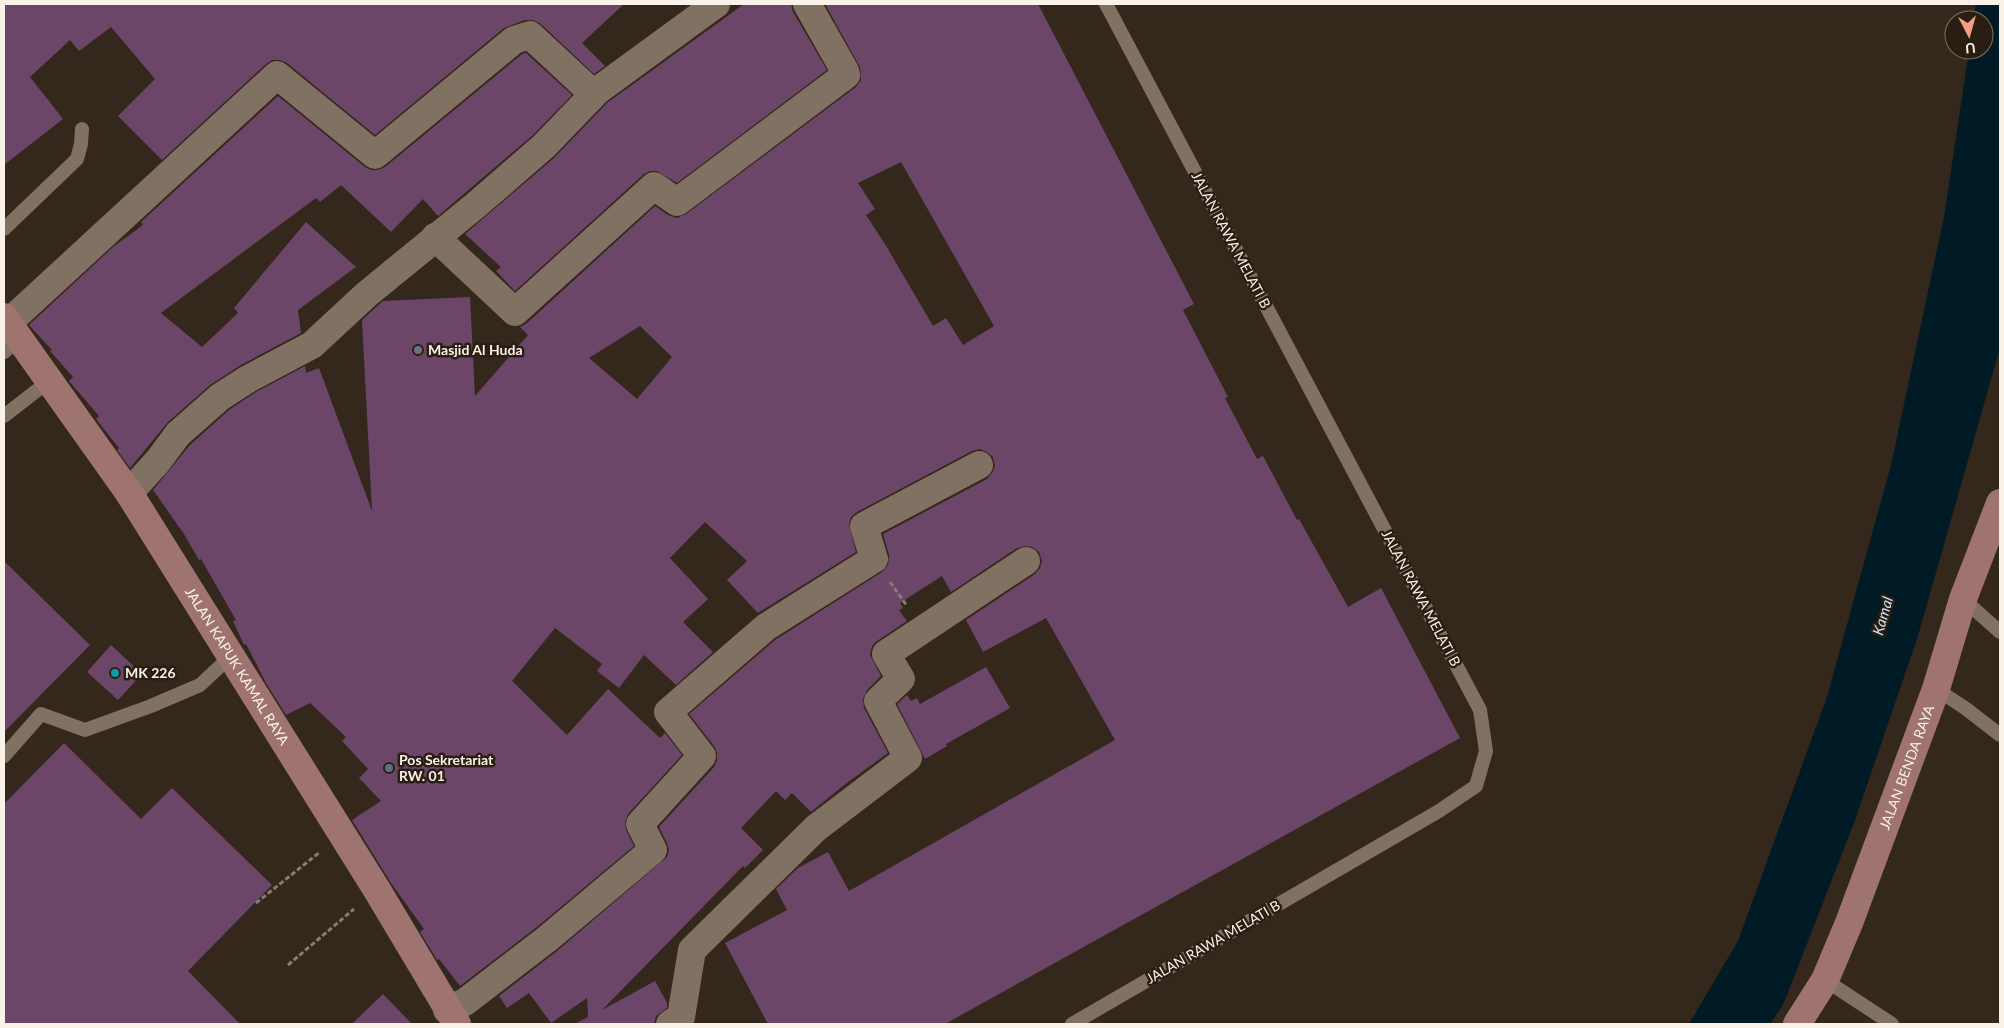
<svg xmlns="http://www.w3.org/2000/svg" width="2004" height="1028" viewBox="0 0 2004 1028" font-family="Lato,sans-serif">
	<rect width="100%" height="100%" fill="#34271b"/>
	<polygon fill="#001a26" points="1976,4 2000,4 2000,348 1917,639 1854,823 1783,1005 1770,1024 1689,1024 1738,941 1827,697 1891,465 1944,217 1969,50 1984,50 1984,20 1973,20"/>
	<g fill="#6c4669" fill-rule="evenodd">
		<polygon points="4,4 624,4 582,43 605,66 594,74 541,24 533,20 525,20 504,28 375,135 287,63 280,60 272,60 266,64 162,160 118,116 155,79 111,27 79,51 70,40 30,77 63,119 4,165"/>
		<polygon points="744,4 791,4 793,12 827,70 677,183 657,171 650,171 644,174 515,291 496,271 501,267 465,234 554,158 607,103"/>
		<path d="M825,4H1038L1194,304L1183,310L1228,397L1225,398L1257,459L1263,456L1297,520L1299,519L1348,607L1381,588L1460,738L945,1024H768L725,943L787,910L776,889L798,868L828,852L849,891L1115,740L1046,618L983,652L966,620L1035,574L1040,568L1042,561L1039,552L1032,547L1025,546L1017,548L951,592L942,576L900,603L903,608L899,610L907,621L877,641L872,646L870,655L881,676L867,690L863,699L864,708L888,753L844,785L811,812L792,793L785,800L776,791L741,828L763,850L745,868L743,866L602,1010L655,981L667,1003V1008L656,1016L654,1024H575L588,1017L587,998L551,1023L529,993L507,1008L499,996L557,951L667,857L669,850L667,843L659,827L714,767L717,760V753L714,746L689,714L775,640L882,572L888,565L889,555L883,534L987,479L992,473L995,466L993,457L987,452L980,449L972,451L857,512L851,517L849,524L856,552L758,613L727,580L747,561L705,522L670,558L708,599L683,622L713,652L676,685L644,655L619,688L597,671L602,664L555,628L512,681L567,735L608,689L660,738L665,733L682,755L628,814L625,822L626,830L634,846L537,927L460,986L439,959L437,960L420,932L424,929L391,883L352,820L381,801L359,778L368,769L342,741L346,737L310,703L286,715L266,683L246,644L244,645L233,621L236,620L201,559L199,560L184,534L153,490L190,445L229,410L256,392L305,366L306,373L319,368L372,511L362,320L383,301L470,297L475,396L528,335L520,327L526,324L655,206L668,215L677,218L686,214L856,87L861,80L860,67ZM901,162L994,326L963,345L946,318L933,326L885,244L866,215L875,209L858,183ZM640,326L672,357L637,399L589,358Z"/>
		<polygon points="526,53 572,95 533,135 438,216 423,199 391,232 341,185 320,202 316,198 161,313 202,347 238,313 234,308 306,222 356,267 298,310 301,333 241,365 210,385 168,422 130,468 117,450 119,448 96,419 99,416 69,381 73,377 50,351 52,350 29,325 113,247 143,225 141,222 278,96 365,167 371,170 378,170 385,167 522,54"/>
		<polygon points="4,561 90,645 4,732"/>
		<polygon points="111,645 142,674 118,700 87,672"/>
		<polygon points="986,667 1010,708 946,744 947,746 925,759 897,704 907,695 911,701 917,698 920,704"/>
		<polygon points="64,743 141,819 172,788 272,885 188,971 240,1024 4,1024 4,804"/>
		<polygon points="383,994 412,1024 352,1024"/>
	</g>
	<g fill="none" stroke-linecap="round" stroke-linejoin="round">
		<g stroke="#877c72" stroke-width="3" stroke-dasharray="5 2.5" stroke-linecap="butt">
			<polyline points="890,582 907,606"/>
			<polyline points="256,903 320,852"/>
			<polyline points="288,965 354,909"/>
		</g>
		<g stroke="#807162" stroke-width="14">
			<polyline points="4,229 77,159 81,144 82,129"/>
			<polyline points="4,352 20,339"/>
			<polyline points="4,416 49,381"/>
			<polyline points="1963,599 2000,632"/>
			<polyline points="1936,689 1965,708 2000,735"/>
			<polyline points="4,756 41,714 85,730 151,706 200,685 231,656"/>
			<polyline points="1825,980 1892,1024"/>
			<polyline points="1072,1024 1439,811 1476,786 1486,751 1480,710 1106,4"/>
		</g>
		<g stroke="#807162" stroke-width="28">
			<polyline points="435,237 515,312 654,186 677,202 846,75 845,71 807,4"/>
			<polyline points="8,323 277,75 375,155 514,40 530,35 587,88 597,91 716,4"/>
			<polyline points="129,493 158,461 178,434 220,397 248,379 312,345 367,294 476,205 544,146 597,91"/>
			<polyline points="447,1010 465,1002 547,939 653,850 640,824 702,756 668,712 766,627 874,559 864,526 979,465"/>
			<polyline points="670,1024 681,1017 692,950 816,828 908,758 878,701 901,679 886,654 1026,561"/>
		</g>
		<g stroke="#9f7370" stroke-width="28">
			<path id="s1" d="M4,317L129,493L377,890L457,1024"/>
			<path id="s2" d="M1797,1024L1825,980L1849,923L1936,689L1963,599L2000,503"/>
		</g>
	</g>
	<circle fill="#6b7280" stroke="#2a1d11" stroke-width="2" cx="418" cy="350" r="5"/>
	<circle fill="#0f9aa8" stroke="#2a1d11" stroke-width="2" cx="115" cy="673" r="5"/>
	<circle fill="#5c6f8a" stroke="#2a1d11" stroke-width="2" cx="389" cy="768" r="5"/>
	<g text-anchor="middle" stroke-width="5" stroke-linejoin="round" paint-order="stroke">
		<g font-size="14" fill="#faf1e9" stroke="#2a1d11">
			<text transform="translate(1231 240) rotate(62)" y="5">JALAN RAWA MELATI B</text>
			<text transform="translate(1421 598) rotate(62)" y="5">JALAN RAWA MELATI B</text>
			<text dy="5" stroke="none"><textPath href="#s1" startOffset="420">JALAN KAPUK KAMAL RAYA</textPath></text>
			<text dy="5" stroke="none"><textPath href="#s2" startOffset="280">JALAN BENDA RAYA</textPath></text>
			<text transform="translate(1213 942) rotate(-30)" y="5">JALAN RAWA MELATI B</text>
		</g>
		<g font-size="14" font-weight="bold" fill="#faf1e9" stroke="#2a1d11" text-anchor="start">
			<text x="428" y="355">Masjid Al Huda</text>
			<text x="125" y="678">MK 226</text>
			<text x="399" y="765">Pos Sekretariat<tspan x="399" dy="16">RW. 01</tspan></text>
		</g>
		<g font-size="15" font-style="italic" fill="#c5e7f7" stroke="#2a1d11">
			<text transform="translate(1883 616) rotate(-74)" y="5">Kamal</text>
		</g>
	</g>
	<rect width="2004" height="1028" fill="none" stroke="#faf1e9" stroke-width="10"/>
	<g transform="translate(1969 35) rotate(174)"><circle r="24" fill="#2a1d11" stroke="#7d7267"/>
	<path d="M0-4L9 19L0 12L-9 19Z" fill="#f49e89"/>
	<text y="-8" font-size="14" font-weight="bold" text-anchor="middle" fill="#faf1e9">U</text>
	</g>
</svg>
